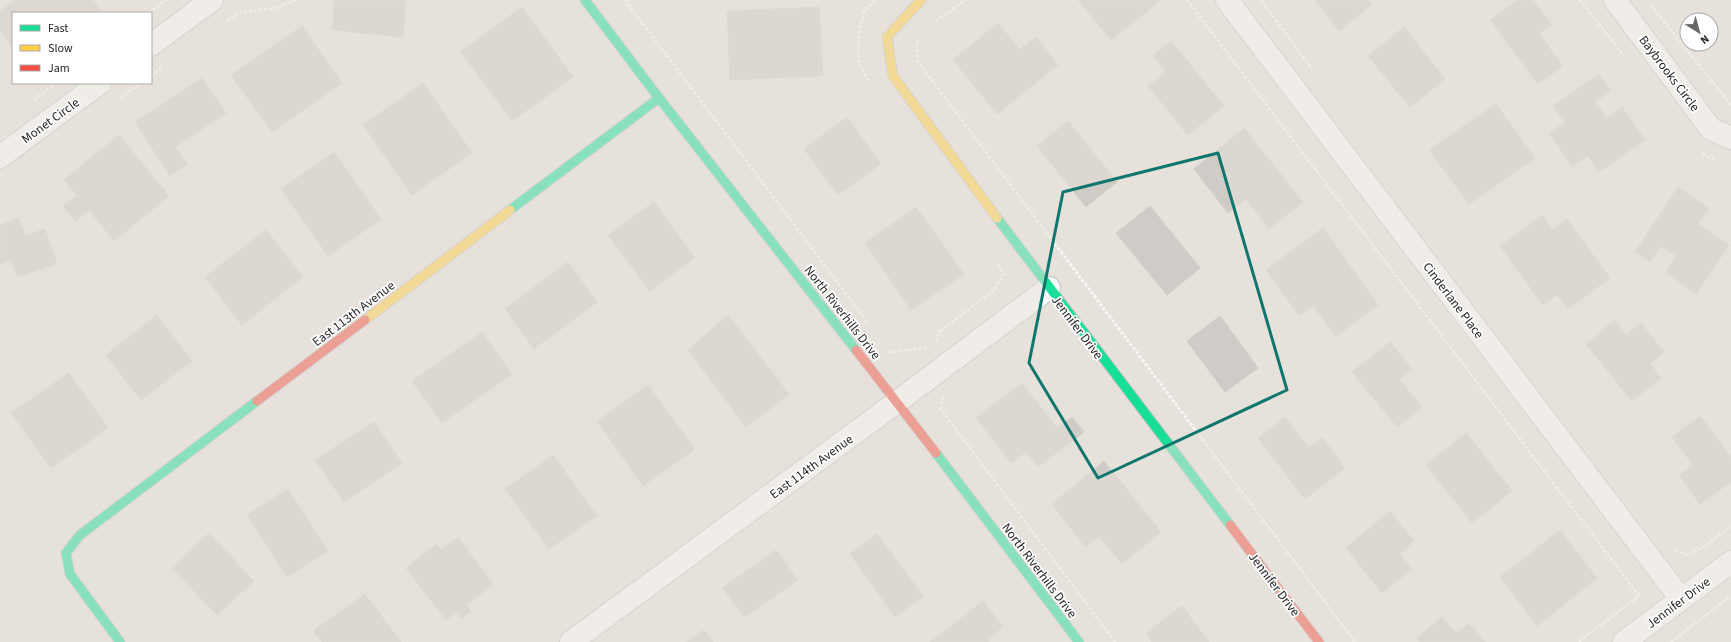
<svg xmlns="http://www.w3.org/2000/svg" width="1731" height="642" viewBox="0 0 1731 642" font-family="'Source Sans 3',sans-serif">
	<rect width="100%" height="100%" fill="#e7e1db"/>
	<g fill="#cfcbc6" stroke="#d2cdc7">
		<polygon points="15,0 93,0 101,11 99,13 13,13 13,48 0,30 0,11"/>
		<polygon points="335,0 406,0 403,37 332,30"/>
		<polygon points="1078,0 1161,0 1111,40"/>
		<polygon points="1315,0 1369,0 1372,4 1339,31"/>
		<polygon points="1518,0 1533,0 1552,25 1539,34 1563,66 1538,84 1490,20"/>
		<polygon points="522,7 573,77 512,121 461,52"/>
		<polygon points="819,7 823,76 730,80 727,11"/>
		<polygon points="998,23 1020,50 1036,37 1058,65 997,114 953,60"/>
		<polygon points="302,26 342,83 272,132 231,75"/>
		<polygon points="1404,27 1445,79 1410,107 1368,56"/>
		<polygon points="1171,41 1224,106 1188,135 1148,86 1166,72 1153,56"/>
		<polygon points="1599,74 1611,91 1595,101 1607,118 1622,107 1645,140 1599,172 1588,156 1572,166 1549,133 1565,123 1553,106"/>
		<polygon points="202,78 226,113 175,147 187,164 170,176 135,122"/>
		<polygon points="423,83 472,153 412,195 363,125"/>
		<polygon points="1496,104 1535,158 1469,204 1429,150"/>
		<polygon points="847,117 881,164 838,195 804,149"/>
		<polygon points="1068,121 1117,182 1086,207 1037,146"/>
		<polygon points="1244,128 1303,202 1269,229 1246,199 1228,213 1194,169"/>
		<polygon points="119,135 169,196 114,241 89,210 75,221 63,206 77,195 64,180"/>
		<polygon points="334,152 381,219 328,256 281,189"/>
		<polygon points="1678,187 1709,208 1698,224 1729,245 1696,294 1666,273 1676,256 1661,246 1650,262 1635,252"/>
		<polygon points="654,202 695,258 650,291 608,235"/>
		<polygon points="1150,206 1200,268 1167,295 1116,233"/>
		<polygon points="916,207 964,274 911,310 865,243"/>
		<polygon points="1542,215 1553,230 1567,219 1610,278 1568,309 1557,295 1543,305 1500,246"/>
		<polygon points="19,218 25,236 45,229 57,264 17,277 11,260 0,264 0,225"/>
		<polygon points="1323,228 1378,305 1336,336 1313,306 1299,316 1266,270"/>
		<polygon points="266,230 303,277 242,325 205,277"/>
		<polygon points="568,262 597,302 534,349 505,309"/>
		<polygon points="157,315 192,361 141,400 106,355"/>
		<polygon points="728,315 789,394 746,427 688,350"/>
		<polygon points="1220,316 1258,368 1225,392 1187,341"/>
		<polygon points="1615,320 1626,335 1641,323 1664,352 1650,364 1661,378 1632,401 1586,344"/>
		<polygon points="482,332 512,374 442,423 412,381"/>
		<polygon points="1390,342 1412,369 1399,379 1422,407 1397,427 1352,372"/>
		<polygon points="69,373 108,428 51,468 11,413"/>
		<polygon points="1022,383 1057,428 1072,417 1084,432 1038,467 1026,452 1011,463 976,418"/>
		<polygon points="648,385 695,449 643,486 597,421"/>
		<polygon points="1700,416 1731,457 1731,482 1700,504 1679,475 1693,465 1672,437"/>
		<polygon points="1285,417 1309,448 1322,437 1345,468 1305,499 1258,438"/>
		<polygon points="374,422 402,463 344,502 315,460"/>
		<polygon points="1466,433 1512,491 1472,523 1426,465"/>
		<polygon points="553,455 597,516 549,549 505,489"/>
		<polygon points="1104,461 1161,532 1122,564 1099,536 1085,547 1052,504"/>
		<polygon points="288,489 328,551 287,577 247,515"/>
		<polygon points="1390,511 1414,541 1400,554 1412,569 1382,593 1346,548"/>
		<polygon points="1560,530 1597,578 1537,626 1500,577"/>
		<polygon points="209,533 254,581 217,615 172,568"/>
		<polygon points="877,534 923,596 895,617 850,554"/>
		<polygon points="458,537 493,584 466,605 471,611 461,619 456,612 446,620 406,568 436,544 441,550"/>
		<polygon points="776,550 798,580 745,617 722,588"/>
		<polygon points="365,594 401,642 322,642 313,631"/>
		<polygon points="983,601 1003,627 987,640 989,642 930,642"/>
		<polygon points="1182,606 1209,642 1152,642 1146,633"/>
		<polygon points="1442,617 1456,633 1469,623 1485,642 1420,642 1417,638"/>
		<polygon points="704,630 713,642 687,642"/>
	</g>
	<g fill="none" stroke-linecap="round" stroke-linejoin="round">
		<defs>
			<g id="street">
				<polyline points="1227,0 1681,599"/>
				<polyline points="1615,0 1711,129 1731,138"/>
				<polyline points="151,45 212,0"/>
				<polyline points="0,157 100,83"/>
				<polyline points="571,642 897,402 1049,288"/>
				<polyline points="1624,642 1731,562"/>
			</g>
			<g id="fast">
				<polyline points="585,0 659,98 856,350"/>
				<polyline points="510,210 659,98"/>
				<polyline points="997,218 1230,525"/>
				<polyline points="936,453 1079,642"/>
				<polyline points="120,642 70,574 66,553 80,535 257,401"/>
			</g>
			<g id="slow">
				<polyline points="921,0 887,37 893,76 997,218"/>
				<polyline points="365,320 510,210"/>
			</g>
			<g id="jam">
				<polyline points="856,350 936,453"/>
				<polyline points="257,401 365,320"/>
				<polyline points="1230,525 1319,642"/>
			</g>
		</defs>
		<use href="#street" stroke="#c3c1c2" stroke-width="24"/>
		<use href="#fast" stroke="#c3c1c2" stroke-width="11"/>
		<use href="#slow" stroke="#c3c1c2" stroke-width="11"/>
		<use href="#jam" stroke="#c3c1c2" stroke-width="11"/>
		<g stroke="#fbfafa" stroke-width="2.5" stroke-dasharray="3 2" stroke-linecap="butt">
			<polyline points="625,0 868,323"/>
			<polyline points="1187,0 1639,596 1578,642"/>
			<polyline points="1261,0 1312,69"/>
			<polyline points="1580,0 1624,56"/>
			<polyline points="1651,5 1731,105"/>
			<polyline points="149,13 166,0"/>
			<polyline points="227,21 239,12 276,8 296,0"/>
			<polyline points="936,21 965,0"/>
			<polyline points="918,40 916,44 918,62 1355,642"/>
			<polyline points="151,76 163,67"/>
			<polyline points="868,81 858,60 859,35 864,11 876,0"/>
			<polyline points="120,98 141,83"/>
			<polyline points="34,100 56,83"/>
			<polyline points="1703,153 1707,157 1716,159"/>
			<polyline points="936,341 939,332 994,290 1003,275 999,264"/>
			<polyline points="889,351 890,352 927,348"/>
			<polyline points="943,397 941,409 1115,642"/>
			<polyline points="1675,551 1688,555 1705,546 1731,526"/>
			<polyline points="1671,642 1731,596"/>
		</g>
		<use href="#street" stroke="#fbfafa" stroke-width="22"/>
		<use href="#fast" stroke="#16e098" stroke-width="9"/>
		<use href="#slow" stroke="#ffcf43" stroke-width="9"/>
		<use href="#jam" stroke="#f24e42" stroke-width="9"/>
	</g>
	<path d="M0 0H1731V642H0ZM1218,153L1287,390L1098,478L1029,363L1063,192Z" fill="#e7e1db" fill-opacity=".55" fill-rule="evenodd"/>
	<path fill="none" stroke="#0f766e" stroke-width="3" stroke-linejoin="round" d="M1218,153L1287,390L1098,478L1029,363L1063,192Z"/>
	<g text-anchor="middle" stroke-width="3.5" stroke-linejoin="round" paint-order="stroke">
		<g font-size="13" fill="#272727" stroke="#fff">
			<text transform="translate(1670 73) rotate(53)" y="5">Baybrooks Circle</text>
			<text transform="translate(50 120) rotate(-36)" y="5">Monet Circle</text>
			<text transform="translate(1454 300) rotate(53)" y="5">Cinderlane Place</text>
			<text transform="translate(843 312) rotate(52)" y="5">North Riverhills Drive</text>
			<text transform="translate(353 313) rotate(-37)" y="5">East 113th Avenue</text>
			<text transform="translate(1078 327) rotate(53)" y="5">Jennifer Drive</text>
			<text transform="translate(811 466) rotate(-36)" y="5">East 114th Avenue</text>
			<text transform="translate(1040 570) rotate(53)" y="5">North Riverhills Drive</text>
			<text transform="translate(1275 584) rotate(53)" y="5">Jennifer Drive</text>
			<text transform="translate(1678 602) rotate(-37)" y="5">Jennifer Drive</text>
		</g>
	</g>
	<rect x="12" y="12" width="140" height="72" fill="#ffffff" stroke="#a9a9a9"/>
	<rect x="20" y="25" width="20" height="6" fill="#16e098" stroke="#a9a9a9"/>
	<text x="48" y="32" font-size="12" fill="#272727">Fast</text>
	<rect x="20" y="45" width="20" height="6" fill="#ffcf43" stroke="#a9a9a9"/>
	<text x="48" y="52" font-size="12" fill="#272727">Slow</text>
	<rect x="20" y="65" width="20" height="6" fill="#f24e42" stroke="#a9a9a9"/>
	<text x="48" y="72" font-size="12" fill="#272727">Jam</text>
	<g transform="translate(1699 32) rotate(143)"><circle r="19" fill="#ffffff" stroke="#a9a9a9"/>
	<path d="M0-3L7 15L0 10L-7 15Z" fill="#6a6866"/>
	<text y="-6" font-size="11" font-weight="bold" text-anchor="middle" fill="#272727">N</text>
	</g>
</svg>
